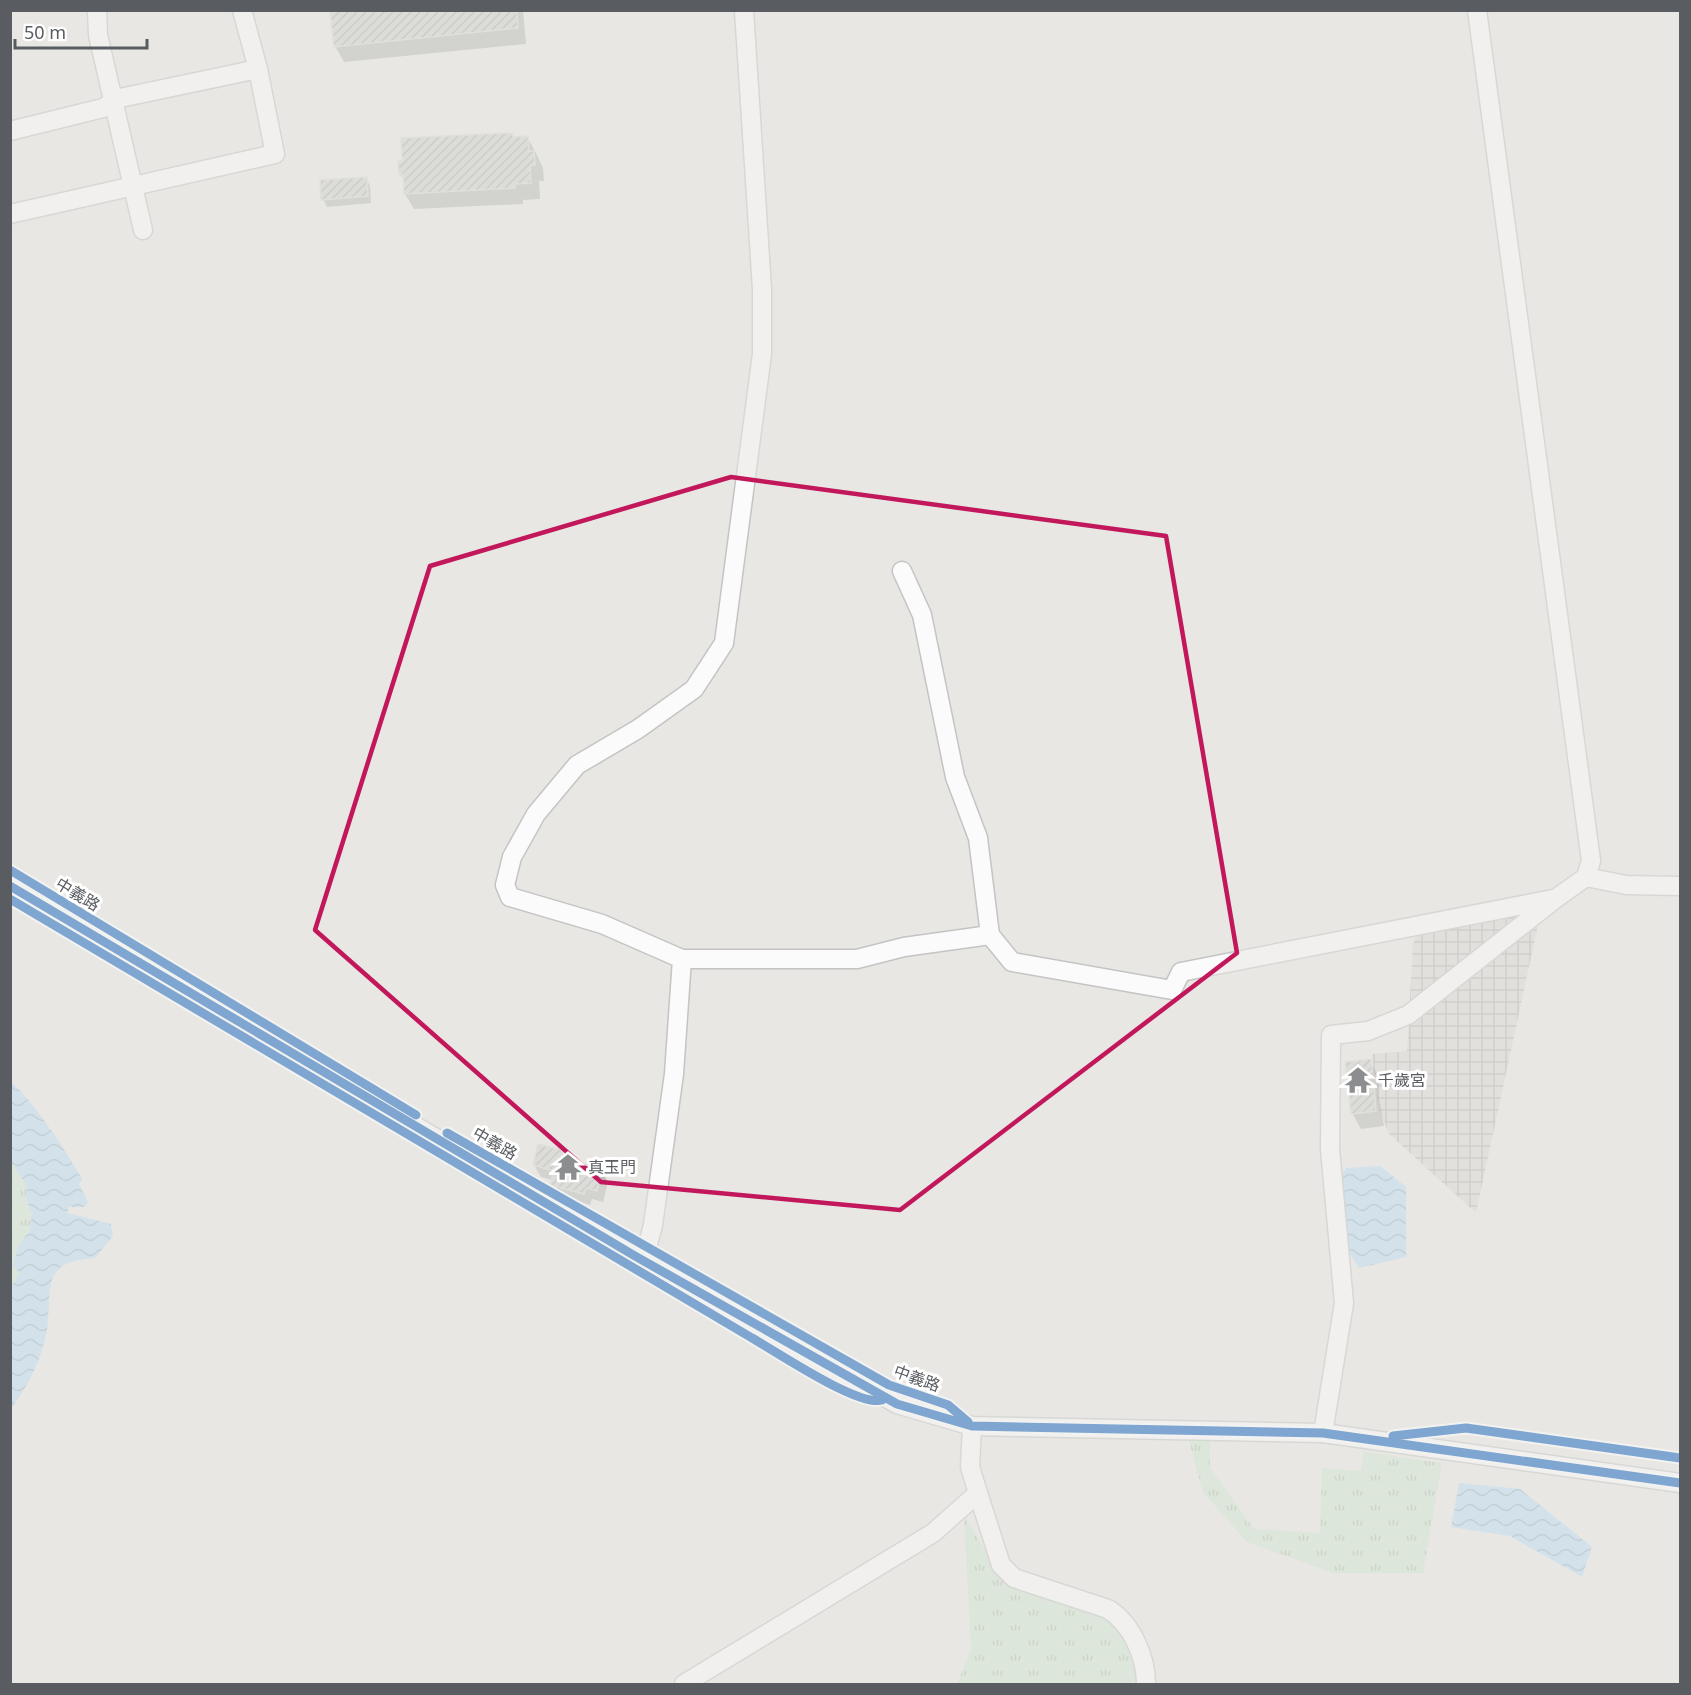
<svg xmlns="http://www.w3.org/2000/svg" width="1691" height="1695" viewBox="0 0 1691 1695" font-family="'Noto Sans','Noto Sans TC',sans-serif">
	<defs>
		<pattern id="industrial-grid" width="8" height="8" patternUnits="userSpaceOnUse" patternTransform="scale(1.5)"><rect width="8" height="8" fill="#d9d8d4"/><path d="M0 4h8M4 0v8" fill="none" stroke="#b3b2af"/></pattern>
		<pattern id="grass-tufts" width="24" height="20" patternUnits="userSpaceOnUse" patternTransform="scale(1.5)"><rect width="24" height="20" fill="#d1e4cf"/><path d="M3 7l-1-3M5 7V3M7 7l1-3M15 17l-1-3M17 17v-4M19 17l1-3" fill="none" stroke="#adbcab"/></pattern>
		<pattern id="water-waves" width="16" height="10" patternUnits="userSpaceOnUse" patternTransform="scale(1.5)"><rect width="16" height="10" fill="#b8daf2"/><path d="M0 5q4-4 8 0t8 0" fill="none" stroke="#99b4c7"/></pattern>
		<pattern id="building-hatch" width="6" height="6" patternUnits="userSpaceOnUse" patternTransform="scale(1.5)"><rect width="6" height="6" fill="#cfcecc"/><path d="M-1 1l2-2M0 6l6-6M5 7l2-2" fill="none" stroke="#abaaa9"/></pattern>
	</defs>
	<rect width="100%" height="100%" fill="#e8e7e3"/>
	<polygon fill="url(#industrial-grid)" points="1518,896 1541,911 1476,1213 1389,1134 1378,1106 1372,1054 1407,1051 1413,944 1421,921"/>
	<g fill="url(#grass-tufts)">
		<polygon points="11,1162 27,1186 27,1201 32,1215 29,1232 19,1244 13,1263 19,1273 11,1287"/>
		<polygon points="1189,1441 1210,1441 1210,1468 1254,1529 1320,1533 1322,1468 1361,1471 1364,1452 1442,1463 1423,1573 1334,1573 1247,1542 1203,1492"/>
		<polygon points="964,1515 1001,1578 1033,1592 1123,1615 1146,1675 1128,1684 957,1684 971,1650"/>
	</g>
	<g fill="url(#water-waves)">
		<path d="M11,1081C40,1111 61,1143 82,1179L79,1184L88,1202L85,1207H69L67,1213L111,1224L113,1236L95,1258C38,1262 53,1290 47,1330C42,1359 28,1386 11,1409V1287L19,1273L13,1264L19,1244L29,1232L32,1215L27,1201V1186L11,1162Z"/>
		<polygon points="1380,1166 1406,1187 1406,1257 1359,1268 1339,1237 1334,1189 1346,1168"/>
		<polygon points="1459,1483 1520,1489 1592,1547 1582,1577 1510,1536 1451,1527"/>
	</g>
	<g fill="#0003">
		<polygon points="363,10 523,10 526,44 344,62 335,46"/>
		<polygon points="512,134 514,138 527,137 536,153 543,168 544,181 539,181 540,199 523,200 523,204 414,209 405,194 405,182 400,174"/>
		<polygon points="366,178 370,186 371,203 327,207 323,199"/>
		<polygon points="1370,1061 1379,1077 1379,1098 1384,1126 1361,1129 1352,1113"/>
		<polygon points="562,1152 568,1162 601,1171 608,1182 603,1202 592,1199 590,1205 558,1196 552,1185 553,1180 541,1177 534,1165"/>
	</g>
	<g fill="url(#building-hatch)" stroke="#d8d6d2" stroke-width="1.5">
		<polygon points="348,10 517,10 518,28 334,47 330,12"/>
		<polygon points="512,133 513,137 528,136 529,151 534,151 535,165 530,166 531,183 515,184 515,188 404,194 403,174 399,174 398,161 402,161 401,138"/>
		<polygon points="367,177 368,196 321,200 320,180"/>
		<polygon points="1371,1059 1372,1072 1369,1073 1370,1087 1374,1087 1376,1111 1351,1114 1345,1062"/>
		<polygon points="538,1144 563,1150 561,1158 602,1169 597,1191 586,1188 584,1194 550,1185 554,1171 533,1165"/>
	</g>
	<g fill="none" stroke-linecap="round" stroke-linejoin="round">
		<defs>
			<g id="minor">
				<polyline points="97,10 98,35 143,230"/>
				<polyline points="10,131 103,108 120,98 258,69"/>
				<polyline points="10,214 275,154 258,69 242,10"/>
				<polyline points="902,571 922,615 955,777 978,838 990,935 1012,962 1172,990 1181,972 1553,899"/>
				<polyline points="1586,877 1626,885 1680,886"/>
				<polyline points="10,886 635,1256 897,1404 972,1426 1323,1433 1680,1483"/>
				<polyline points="682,959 857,959 904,947 990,935"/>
				<polyline points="635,1256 647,1248 653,1225 674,1074 682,959 602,924 510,897 505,885 512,857 536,814 577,765 638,729 694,689 724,643 762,354 762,289 744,10"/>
				<polyline points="1323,1433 1344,1303 1330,1149 1331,1035 1368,1031 1408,1015 1555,899 1586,877 1591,861 1477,10"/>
				<path d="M978,1493L1001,1565L1014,1578L1108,1609C1132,1624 1146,1657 1146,1684"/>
				<polyline points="684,1684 933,1533 978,1493 970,1467 972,1426"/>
			</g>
		</defs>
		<use href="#minor" stroke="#c4c4c4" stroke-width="21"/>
		<use href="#minor" stroke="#fcfbfb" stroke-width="18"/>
		<defs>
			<g id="cycleway">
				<polyline points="10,870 416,1115"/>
				<polyline points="10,886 635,1256 897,1404 972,1426 1323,1433 1680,1483"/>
				<path d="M10,899L752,1338C777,1352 858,1407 882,1400"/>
				<polyline points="447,1133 889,1385 948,1405 968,1422"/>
				<polyline points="1393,1436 1466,1428 1680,1458"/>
			</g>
		</defs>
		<use href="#cycleway" stroke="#fff" stroke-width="13"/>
		<use href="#cycleway" stroke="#0057b8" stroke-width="9"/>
	</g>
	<path d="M0 0H1691V1695H0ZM731,477L1166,536L1237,953L900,1210L601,1182L315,930L430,566Z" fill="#e8e7e3" fill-opacity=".55" fill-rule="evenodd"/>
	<path fill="none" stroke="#c2185b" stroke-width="4.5" stroke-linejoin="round" d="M731,477L1166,536L1237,953L900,1210L601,1182L315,930L430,566Z"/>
	<defs>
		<symbol id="temple-bare" viewBox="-9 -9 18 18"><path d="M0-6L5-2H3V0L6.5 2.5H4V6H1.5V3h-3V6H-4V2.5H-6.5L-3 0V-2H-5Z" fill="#8b8d8e" stroke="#fff" stroke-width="2.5" paint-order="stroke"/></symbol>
	</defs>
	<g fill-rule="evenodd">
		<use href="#temple-bare" x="1339" y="1061" width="38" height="38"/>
		<use href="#temple-bare" x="549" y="1148" width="38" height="38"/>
	</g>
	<g text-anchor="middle" stroke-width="6" stroke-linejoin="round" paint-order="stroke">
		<g font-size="16" fill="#595c60" stroke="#fff">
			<text transform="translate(78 894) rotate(31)" y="6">中義路</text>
			<text transform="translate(495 1143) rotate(30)" y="6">中義路</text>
			<text transform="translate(917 1378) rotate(20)" y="6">中義路</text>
		</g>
		<g font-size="16" fill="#595c60" stroke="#fff" text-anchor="start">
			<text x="1378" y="1086">千歲宮</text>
			<text x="588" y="1173">真玉門</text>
		</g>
	</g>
	<rect width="1691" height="1695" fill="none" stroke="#595c60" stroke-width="24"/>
	<path d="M15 39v9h132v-9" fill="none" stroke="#595c60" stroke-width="3"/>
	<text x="24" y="39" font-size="18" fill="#595c60" stroke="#ffffff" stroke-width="4.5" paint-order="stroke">50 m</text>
</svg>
